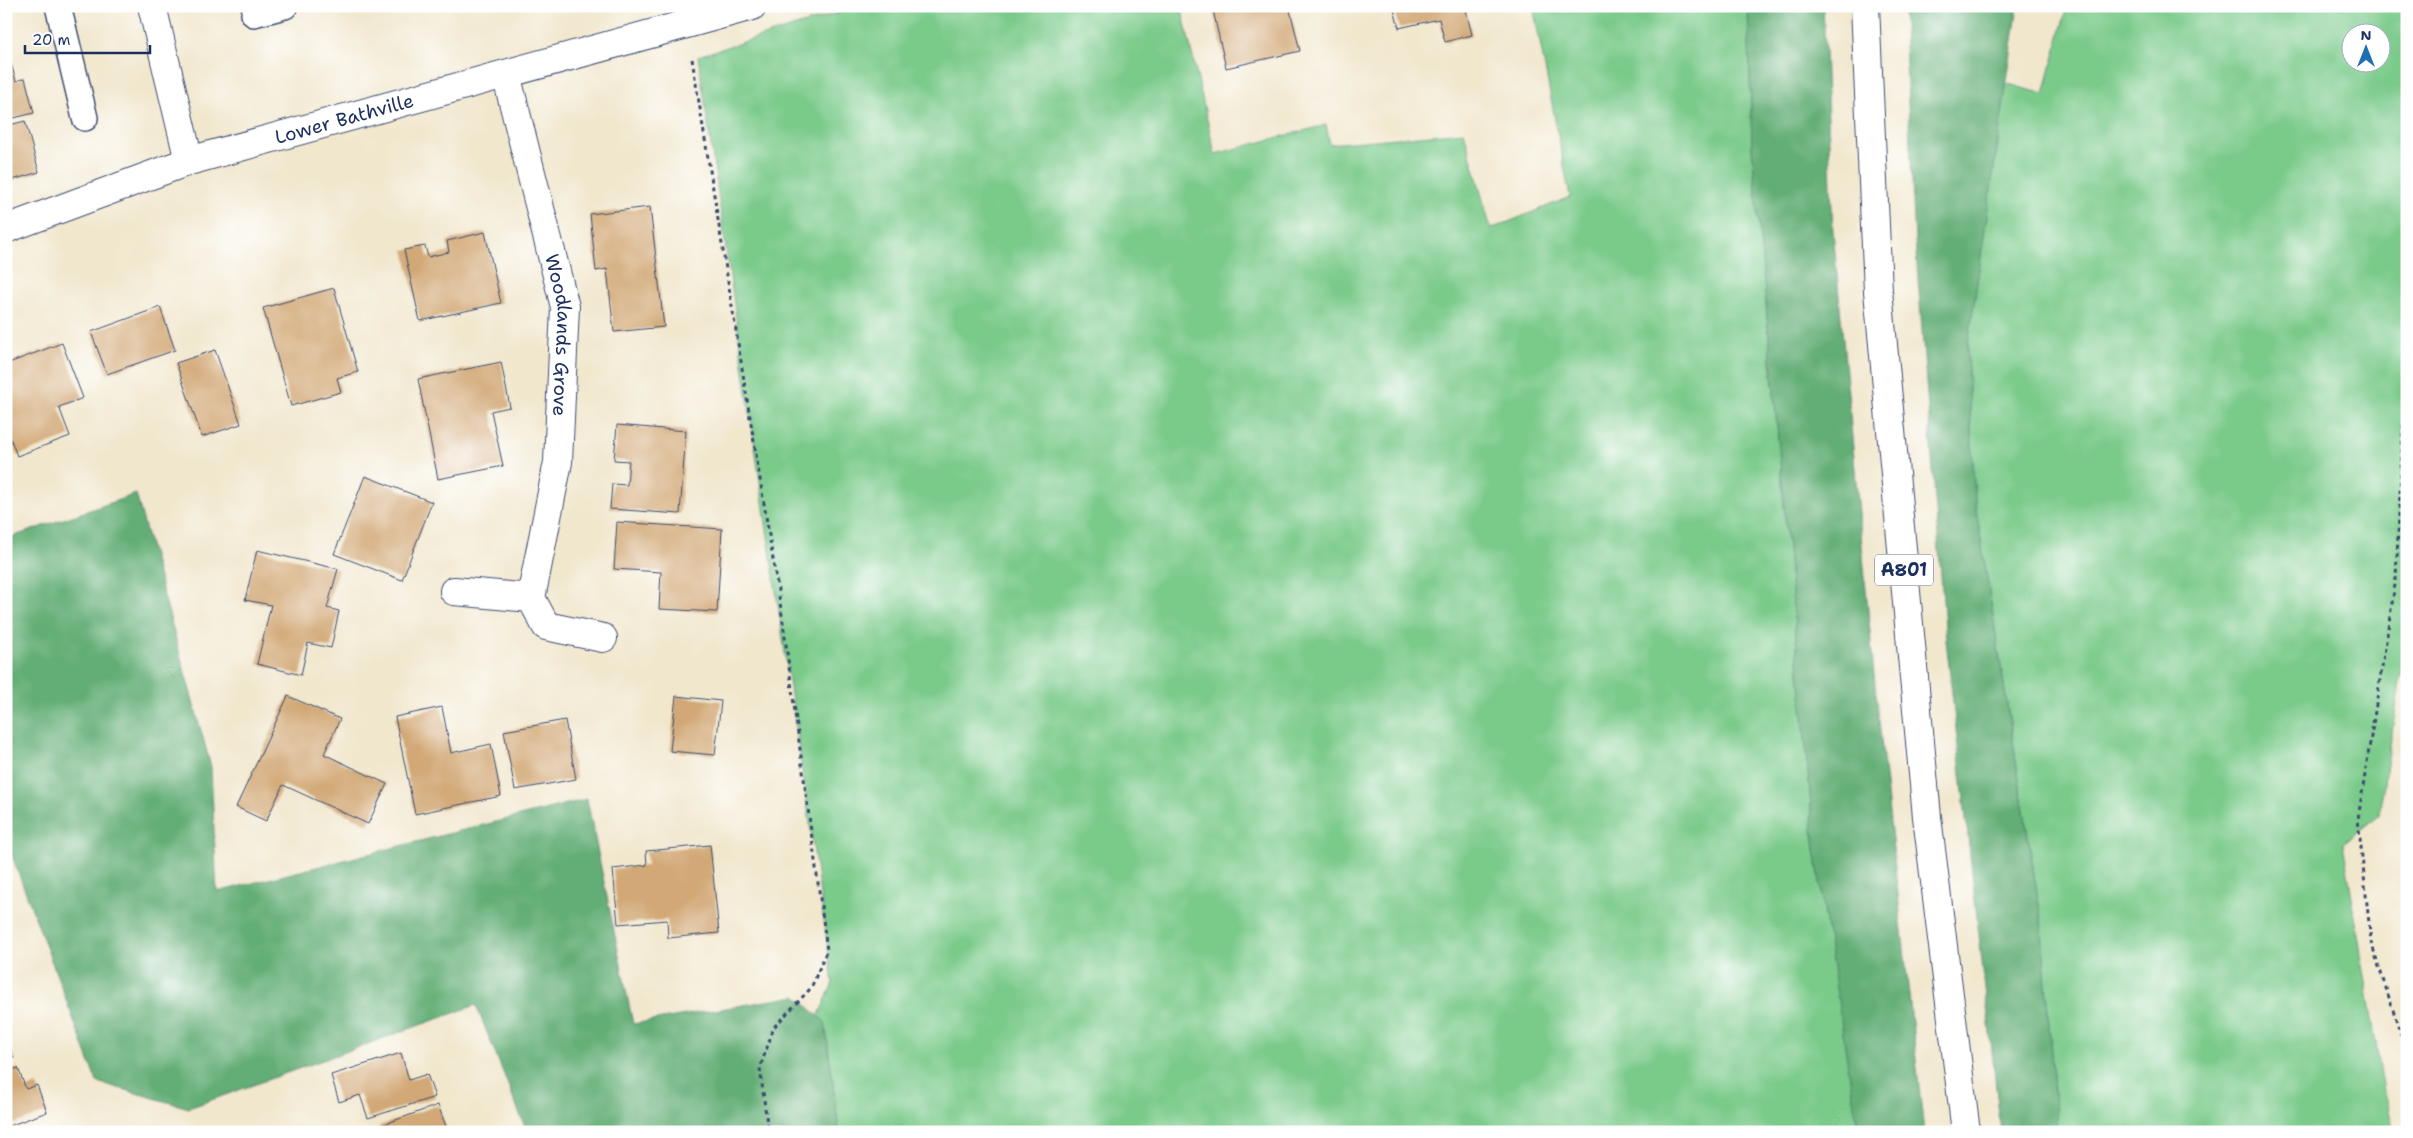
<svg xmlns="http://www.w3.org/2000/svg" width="2413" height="1138" viewBox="0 0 2413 1138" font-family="'Shantell Sans',sans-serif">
	<rect width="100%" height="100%" fill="#fff"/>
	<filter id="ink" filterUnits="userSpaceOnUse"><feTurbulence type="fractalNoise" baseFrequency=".02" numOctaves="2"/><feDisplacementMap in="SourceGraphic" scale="10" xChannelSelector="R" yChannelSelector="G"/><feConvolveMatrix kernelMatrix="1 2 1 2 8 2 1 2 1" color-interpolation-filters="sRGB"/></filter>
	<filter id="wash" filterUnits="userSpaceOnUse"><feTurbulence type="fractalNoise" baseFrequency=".0096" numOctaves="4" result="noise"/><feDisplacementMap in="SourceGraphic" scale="20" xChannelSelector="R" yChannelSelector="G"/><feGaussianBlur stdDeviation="1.12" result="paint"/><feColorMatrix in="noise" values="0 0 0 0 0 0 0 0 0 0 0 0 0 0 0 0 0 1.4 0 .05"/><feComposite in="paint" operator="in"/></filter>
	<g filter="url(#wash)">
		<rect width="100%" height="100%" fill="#f1e7cd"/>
		<g fill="#7aca8a" stroke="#4a7c74" fill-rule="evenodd">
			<polygon points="861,6 1181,6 1215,154 1326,125 1330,144 1464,132 1491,229 1570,197 1533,6 1748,6 1752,148 1815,850 1859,1132 839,1132 825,1023 818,1017 833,983 698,56"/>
			<path d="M2067,6H2407V639L2379,815L2343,843L2384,1092L2394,1132H2057L2041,918L1975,503L1967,351L2005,83L2044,94ZM2350,32H2380V62H2350Z"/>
		</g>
		<g fill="#63ae76" stroke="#3f6e6a">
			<polygon points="1748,6 1823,6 1833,231 1874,675 1924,1132 1859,1132 1853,1099 1815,850 1752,148"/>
			<polygon points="1903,6 2018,6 1967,351 1975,503 2041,918 2057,1132 2001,1132 1946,640 1915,240"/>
			<polygon points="136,494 211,767 217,892 587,799 633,1024 796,996 825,1022 839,1132 527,1132 476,1005 189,1108 97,1082 6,840 6,539"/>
		</g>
		<g id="blocks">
			<g fill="#d2a876">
				<polygon points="1212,6 1289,6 1300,51 1226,68"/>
				<polygon points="1393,6 1465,6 1472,35 1445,42 1439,19 1399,28"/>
				<polygon points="10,60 16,81 25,78 34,113 6,120 6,61"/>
				<polygon points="25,121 39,172 6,182 6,126"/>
				<polygon points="650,207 664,327 614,332 607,269 596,271 590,214"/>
				<polygon points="485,232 501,303 420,321 404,250 425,246 428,257 449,252 447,241"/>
				<polygon points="334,288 358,372 337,378 341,392 291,406 263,308"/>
				<polygon points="160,307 175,350 107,374 91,332"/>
				<polygon points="62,343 83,398 59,407 70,436 17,456 6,427 6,364"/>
				<polygon points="215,350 241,424 202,437 176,363"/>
				<polygon points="501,362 510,407 491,411 503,466 438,479 418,379"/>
				<polygon points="617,425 686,431 680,514 610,509 612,484 627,485 629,461 614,460"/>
				<polygon points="365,476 432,502 402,580 334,554"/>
				<polygon points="617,522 722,529 717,612 659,609 661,572 614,569"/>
				<polygon points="257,550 338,569 327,608 339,611 331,648 308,643 301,675 257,664 271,605 245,600"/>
				<polygon points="288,696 340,719 324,754 387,784 368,824 283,785 266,821 236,807"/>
				<polygon points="676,696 721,701 715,755 670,751"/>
				<polygon points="442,707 451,753 491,744 501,796 415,814 395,717"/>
				<polygon points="565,720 576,779 515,790 504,731"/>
				<polygon points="710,845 719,933 668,938 667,920 618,924 613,869 647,865 646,851"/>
				<polygon points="6,1039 14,1058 6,1061"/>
				<polygon points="401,1053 409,1080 427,1074 435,1097 368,1118 360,1095 339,1102 331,1075"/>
				<polygon points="18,1068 26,1089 37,1085 47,1112 6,1127 6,1072"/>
				<polygon points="438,1105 448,1132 381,1132 379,1126"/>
			</g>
		</g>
	</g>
	<g filter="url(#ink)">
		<use href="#blocks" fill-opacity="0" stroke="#3b4b6f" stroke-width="1"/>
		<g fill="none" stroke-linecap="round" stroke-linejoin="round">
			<defs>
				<g id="lane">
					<polyline points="58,6 85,118"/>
					<polyline points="254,14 285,6"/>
				</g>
				<g id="street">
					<polyline points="152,6 189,161"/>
					<path id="s1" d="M506,74L565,307L558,462L531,598"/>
					<polyline points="454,591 531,598 546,626 603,638"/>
				</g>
				<g id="secondary">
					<path id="s2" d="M6,229L189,161L752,6"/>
				</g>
				<polyline id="primary" points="1865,6 1878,291 1927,817 1966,1132"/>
			</defs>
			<use href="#lane" stroke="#3b4b6f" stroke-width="28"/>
			<use href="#street" stroke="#3b4b6f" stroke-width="30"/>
			<use href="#secondary" stroke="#3b4b6f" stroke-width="30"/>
			<use href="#primary" stroke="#3b4b6f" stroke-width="30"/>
			<g stroke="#3b4b6f" stroke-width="3" stroke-dasharray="4 4" stroke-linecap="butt">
				<polyline points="692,59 782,615 827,950 811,988 774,1027 760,1068 768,1132"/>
				<polyline points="2407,345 2396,578 2358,819 2371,942 2407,1053"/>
			</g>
			<use href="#lane" stroke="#fff" stroke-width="25"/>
			<use href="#street" stroke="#fff" stroke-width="28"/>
			<use href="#secondary" stroke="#fff" stroke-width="28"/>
			<use href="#primary" stroke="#fff" stroke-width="28"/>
		</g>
	</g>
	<g text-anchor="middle" stroke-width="4" stroke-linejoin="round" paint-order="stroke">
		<rect fill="#fff" stroke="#5f6d8e" stroke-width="1" x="1875" y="554.5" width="58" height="31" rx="4"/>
		<g font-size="18" font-weight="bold" fill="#1b2f5e">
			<text x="1904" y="576">A801</text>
		</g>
		<g font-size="19" fill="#1b2f5e" stroke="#fff">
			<text dy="7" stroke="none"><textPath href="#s2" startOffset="356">Lower Bathville</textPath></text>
			<text dy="7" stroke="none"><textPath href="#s1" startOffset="268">Woodlands Grove</textPath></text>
		</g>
	</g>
	<rect width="2413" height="1138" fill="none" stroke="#fff" stroke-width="25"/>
	<g transform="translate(2366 48)"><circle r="24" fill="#ffffff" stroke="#a4acbf"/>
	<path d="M0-4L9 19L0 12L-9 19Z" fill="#1f6fb2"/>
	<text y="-8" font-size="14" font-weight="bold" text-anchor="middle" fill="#1b2f5e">N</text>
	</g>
	<path d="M25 45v8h125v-8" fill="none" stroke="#1b2f5e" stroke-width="2.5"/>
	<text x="32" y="45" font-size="15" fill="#1b2f5e" stroke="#ffffff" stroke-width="4" paint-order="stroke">20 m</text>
</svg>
